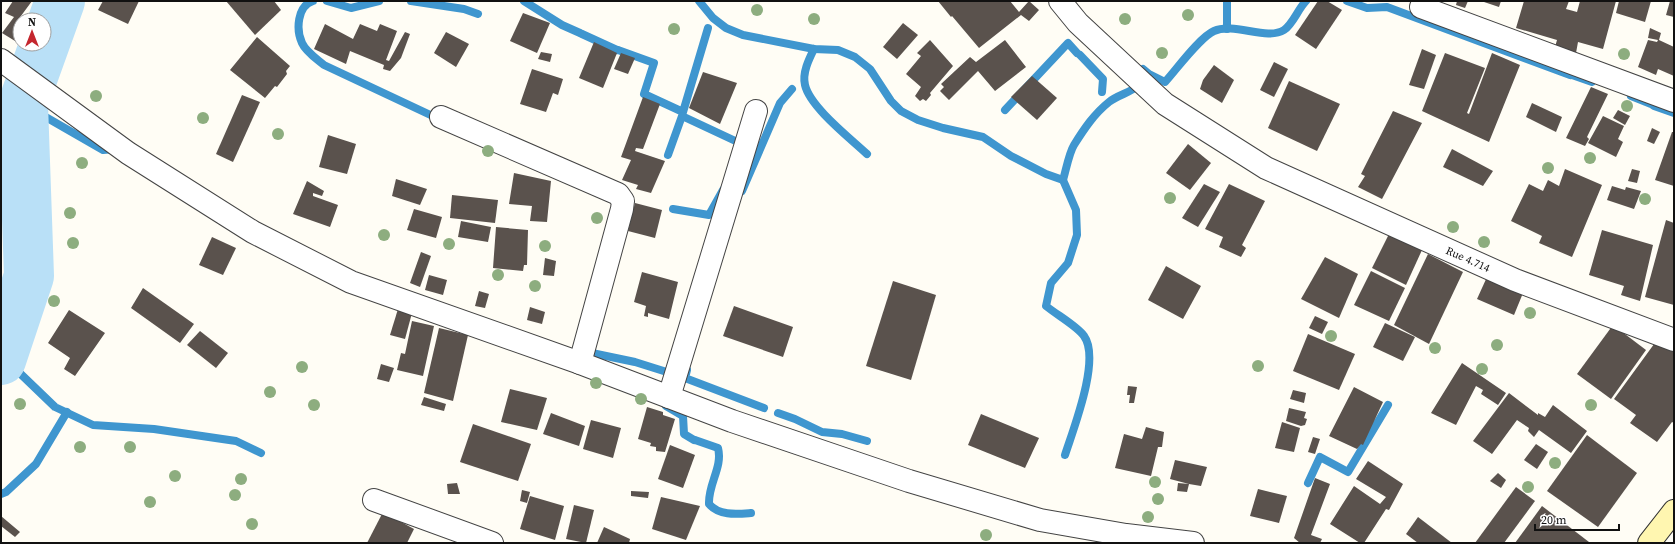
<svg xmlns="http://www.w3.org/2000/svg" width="1675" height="544" viewBox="0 0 1675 544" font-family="'Source Serif 4',serif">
	<rect width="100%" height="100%" fill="#fffdf5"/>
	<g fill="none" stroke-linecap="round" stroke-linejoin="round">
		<g stroke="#3f96cf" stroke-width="8">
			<path d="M313,1C297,6 296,30 302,43C306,52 317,59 324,65L439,119"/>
			<polyline points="327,1 351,8 379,1"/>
			<polyline points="411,1 464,9 478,14"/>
			<polyline points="524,1 562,25 580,33"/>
			<polyline points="699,1 713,18 726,28 743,35 814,49 838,50 855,57 870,69 891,101 901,111 918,120 943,128 983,137 1011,156 1046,174 1063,180"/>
			<polyline points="1347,1 1367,8 1387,7 1570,75"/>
			<polyline points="1227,29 1227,1"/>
			<polyline points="582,34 617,50"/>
			<path d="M814,49C809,59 802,73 805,85C810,107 850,138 867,154"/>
			<polyline points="618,50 654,63 644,94 683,112 708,28"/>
			<polyline points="1080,55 1103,79 1102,92"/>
			<path d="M1143,69L1149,74L1165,82C1176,70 1200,37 1214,31C1234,22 1267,41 1284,30C1293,24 1298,9 1306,1"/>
			<polyline points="1572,75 1592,82"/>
			<polyline points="1631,96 1651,104"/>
			<polyline points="23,104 103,150 115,149"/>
			<polyline points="1654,106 1674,113"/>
			<polyline points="1005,110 1068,43 1077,53"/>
			<polyline points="668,155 682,116 744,145"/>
			<polyline points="742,191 780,103 792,89"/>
			<polyline points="673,209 709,215 723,190"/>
			<polyline points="587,352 635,362 670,373"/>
			<polyline points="3,357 55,407 93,425 154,429 236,441 261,453"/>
			<polyline points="687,370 685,378 764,408"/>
			<polyline points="666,406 683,416 684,434 694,440"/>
			<polyline points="778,413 795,419 822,432 842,434 867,441"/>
			<path d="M695,440L718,448C723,467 708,484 709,504C719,516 737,514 751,513"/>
			<path d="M1065,455C1073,430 1101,359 1084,336C1077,326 1057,315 1046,306L1051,283L1068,263L1077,235L1076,210L1063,180C1066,170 1069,153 1074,145C1084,129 1094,114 1109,102C1119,94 1131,93 1140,84"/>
			<polyline points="1308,483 1320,457 1348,472 1388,405"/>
			<polyline points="1,494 6,492 36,464 67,412"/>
		</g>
		<polyline stroke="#b9e0f7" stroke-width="50" points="1,360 29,276 23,104 60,1"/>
	</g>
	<g fill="#5a524d">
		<polygon points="13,1 32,1 18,20 20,21 20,32 15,41 2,33 14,17 5,13"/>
		<polygon points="103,1 139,1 128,24 98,10"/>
		<polygon points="226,1 274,1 281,10 255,35"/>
		<polygon points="938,1 1010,1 1019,12 1029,1 1039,10 1029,21 1021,15 979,48 952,16 951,17"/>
		<polygon points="1318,1 1327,1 1342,10 1316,49 1295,35"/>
		<polygon points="1457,1 1468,1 1465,8 1456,5"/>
		<polygon points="1481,1 1501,1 1499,7"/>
		<polygon points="1524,1 1569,1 1566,9 1577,12 1580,1 1616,1 1603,49 1578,42 1576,53 1555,47 1557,40 1516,28"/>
		<polygon points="1619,1 1651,1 1645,22 1616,13"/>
		<polygon points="1670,1 1674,1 1674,17 1666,15"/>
		<polygon points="523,13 550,23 537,53 510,41"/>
		<polygon points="903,23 918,35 897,59 883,47"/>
		<polygon points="325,24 353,39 360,24 377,31 380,24 397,31 386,60 389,61 405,32 410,34 401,58 390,71 383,69 384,65 350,51 346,64 314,49"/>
		<polygon points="1650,28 1661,33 1659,40 1674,47 1674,76 1658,69 1656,75 1638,67 1648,40 1657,42 1658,40 1648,38"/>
		<polygon points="446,32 469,44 456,67 434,53"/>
		<polygon points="257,37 290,66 286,71 287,74 277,87 275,86 265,98 230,70"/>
		<polygon points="930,40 953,66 930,93 931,95 926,101 923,99 920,101 915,96 921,87 906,74 921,56 917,53"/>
		<polygon points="1005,40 1026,67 995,91 978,71 949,100 940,91 944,87 941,84 970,57 976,62"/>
		<polygon points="594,42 617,53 603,88 579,78"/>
		<polygon points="1422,49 1436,55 1424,89 1409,85"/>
		<polygon points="541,52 552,54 550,62 538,59"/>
		<polygon points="621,53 635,58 628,74 614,69"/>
		<polygon points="1445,53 1485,68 1467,113 1469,114 1492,53 1520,65 1489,142 1422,111"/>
		<polygon points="1274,62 1288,69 1274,97 1260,90"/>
		<polygon points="1214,65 1234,80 1222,103 1200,89 1203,80"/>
		<polygon points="532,69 563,79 558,95 553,93 546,112 520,104"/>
		<polygon points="703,72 737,83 720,124 689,108"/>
		<polygon points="1032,76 1057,98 1037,120 1011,97"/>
		<polygon points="1289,81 1340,104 1317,151 1268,128"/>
		<polygon points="1591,87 1608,94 1587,137 1589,139 1585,146 1566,138"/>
		<polygon points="242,95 260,102 233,162 216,154"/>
		<polygon points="643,97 660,104 643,149 636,148 635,151 665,161 651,193 636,189 638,185 622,180 631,160 621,157"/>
		<polygon points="1532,103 1562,117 1556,132 1526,117"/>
		<polygon points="1618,110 1630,116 1625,125 1613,118"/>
		<polygon points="1393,111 1422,123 1382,199 1358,187 1365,176 1361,174"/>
		<polygon points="1603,116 1624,126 1618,139 1623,142 1616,157 1588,143"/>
		<polygon points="1652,128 1660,132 1654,144 1647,141"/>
		<polygon points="1672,132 1674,132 1674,186 1655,180"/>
		<polygon points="328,135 356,144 347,174 319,167"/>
		<polygon points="1188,144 1211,163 1190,190 1166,173"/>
		<polygon points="1452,149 1493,171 1483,186 1443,167"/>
		<polygon points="1565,169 1602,185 1572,257 1539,243 1542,236 1511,221 1529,184 1543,191 1548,180 1559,186"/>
		<polygon points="1632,169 1640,171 1637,183 1628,181"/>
		<polygon points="514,173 551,181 547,222 530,221 532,206 509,204"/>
		<polygon points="396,179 427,189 420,205 392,196"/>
		<polygon points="307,181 324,191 322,196 313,193 313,196 338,205 330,227 293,214"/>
		<polygon points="1204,184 1220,192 1198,227 1182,218"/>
		<polygon points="1229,184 1265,201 1242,245 1246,248 1241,257 1219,247 1223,237 1205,229"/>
		<polygon points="1612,186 1625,190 1626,187 1641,191 1634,209 1607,200"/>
		<polygon points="452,195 498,200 495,223 450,218"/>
		<polygon points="635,203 662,210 655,238 628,231"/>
		<polygon points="414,209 442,217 436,238 407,230"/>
		<polygon points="1666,220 1674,223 1674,305 1645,297"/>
		<polygon points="461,221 491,227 488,242 458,237"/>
		<polygon points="496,227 528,230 527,265 524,265 523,271 493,268"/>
		<polygon points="1602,230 1653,245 1640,301 1621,295 1624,286 1589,275"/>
		<polygon points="1389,234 1422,250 1406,285 1372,268"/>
		<polygon points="212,237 236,248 223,275 199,265"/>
		<polygon points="421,252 431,256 420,287 410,283"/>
		<polygon points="1428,254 1463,272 1429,344 1394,325"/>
		<polygon points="1325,257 1358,274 1339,318 1301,299"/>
		<polygon points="545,258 556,261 554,276 543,275"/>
		<polygon points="1166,266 1201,286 1183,319 1148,300"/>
		<polygon points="1371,271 1405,288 1389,321 1354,305"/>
		<polygon points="642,272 678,282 669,319 648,313 648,317 644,316 646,306 634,302"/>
		<polygon points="429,275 447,280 443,295 425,290"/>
		<polygon points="1487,277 1523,293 1514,315 1477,299"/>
		<polygon points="893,281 936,295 911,380 866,366"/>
		<polygon points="143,288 194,324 180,343 131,308"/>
		<polygon points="479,291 489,294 485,308 475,306"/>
		<polygon points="734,306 793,327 783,357 723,336"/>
		<polygon points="530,307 545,312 542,324 527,320"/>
		<polygon points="398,309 412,313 405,339 390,335"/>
		<polygon points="69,310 105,333 75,376 64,369 70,358 48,343"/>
		<polygon points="1315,316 1328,322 1322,334 1309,328"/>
		<polygon points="412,321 434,326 423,376 397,370 401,353 405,354"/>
		<polygon points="1385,323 1415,337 1403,361 1373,347"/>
		<polygon points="1613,325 1646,350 1611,399 1577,374"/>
		<polygon points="439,328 468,335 453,401 424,393"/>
		<polygon points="200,331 228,353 216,368 187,345"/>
		<polygon points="1308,334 1355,354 1339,390 1293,371"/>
		<polygon points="1657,340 1674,352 1674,423 1672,422 1657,442 1630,423 1636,415 1614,399"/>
		<polygon points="1462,363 1506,393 1498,405 1481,394 1483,390 1476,386 1456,425 1431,413"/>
		<polygon points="381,364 394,368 389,382 377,379"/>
		<polygon points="1128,386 1137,387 1134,403 1129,403 1130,395 1127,395"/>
		<polygon points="1354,387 1383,402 1363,445 1361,444 1357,449 1329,436"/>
		<polygon points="510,389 547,398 537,430 501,422"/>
		<polygon points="1293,390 1306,393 1304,403 1290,399"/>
		<polygon points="1509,393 1538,415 1538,413 1545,417 1553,405 1587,431 1571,453 1539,430 1534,437 1528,431 1529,428 1517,420 1492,454 1473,441"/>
		<polygon points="424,397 446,404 444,411 421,405"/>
		<polygon points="647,407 663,412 663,415 675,419 665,452 656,451 656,447 650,446 651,443 638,439"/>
		<polygon points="1289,408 1306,412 1304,418 1307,419 1305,425 1301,426 1286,421"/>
		<polygon points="551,413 585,426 579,446 543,434"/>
		<polygon points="981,414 1039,438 1025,468 968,445"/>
		<polygon points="591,420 621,428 613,458 583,449"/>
		<polygon points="1282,422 1300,428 1294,452 1275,448"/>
		<polygon points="473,424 531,444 518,481 460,462"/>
		<polygon points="1146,427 1164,432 1162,447 1158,447 1151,476 1115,468 1124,434 1142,439"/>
		<polygon points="1587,435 1637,473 1598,527 1547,491"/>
		<polygon points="1313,437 1320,439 1315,454 1308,452"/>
		<polygon points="1536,444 1548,452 1537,469 1524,460"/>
		<polygon points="670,445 695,455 683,488 658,479"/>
		<polygon points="1175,460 1207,467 1201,486 1189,484 1187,492 1177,491 1178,483 1189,484 1170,479"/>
		<polygon points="1368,461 1403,484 1389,510 1386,509 1364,543 1360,543 1330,524 1354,486 1380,504 1386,497 1356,479"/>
		<polygon points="1498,473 1506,480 1501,488 1490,481"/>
		<polygon points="1315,478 1330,484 1311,535 1322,539 1320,543 1300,543 1294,538"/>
		<polygon points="457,483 460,494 448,494 447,484"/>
		<polygon points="1516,487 1535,501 1504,543 1475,543"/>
		<polygon points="1258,489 1287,496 1279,523 1250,516"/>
		<polygon points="522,490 530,492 527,503 520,501"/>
		<polygon points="631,491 649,492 648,498 631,496"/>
		<polygon points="530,496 564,506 555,540 520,529"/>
		<polygon points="661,497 700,506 686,540 652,529"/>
		<polygon points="574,505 594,510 586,543 566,539"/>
		<polygon points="1542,506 1589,542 1588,543 1515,543"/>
		<polygon points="383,512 414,529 407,543 367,543"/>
		<polygon points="1,516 20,532 15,537 1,526"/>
		<polygon points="1418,517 1452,543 1418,543 1406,534"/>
		<polygon points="604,527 630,539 629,543 597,543"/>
	</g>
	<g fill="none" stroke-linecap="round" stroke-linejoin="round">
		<defs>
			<g id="street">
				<polyline points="1060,1 1078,23 1165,104 1266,168 1515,280 1674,340"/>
				<polyline points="1421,7 1674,101"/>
				<polyline points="1,60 128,153 253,232 351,282 580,363 732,421 909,481 1040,520 1126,535 1193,543"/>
				<polyline points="441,117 618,194 623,201 622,209 580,363"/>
				<polyline points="669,397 756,111"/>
				<polyline points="374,500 492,543"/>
			</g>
			<polyline id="secondary" points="1649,543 1674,511"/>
		</defs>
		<use href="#street" stroke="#444" stroke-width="24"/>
		<use href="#secondary" stroke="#333" stroke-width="24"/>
		<use href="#street" stroke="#fff" stroke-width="22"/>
		<use href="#secondary" stroke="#fff6b0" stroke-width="22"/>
	</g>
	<g fill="#8dad7f">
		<circle cx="757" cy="10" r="6"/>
		<circle cx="1188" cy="15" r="6"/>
		<circle cx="814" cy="19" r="6"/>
		<circle cx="1125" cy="19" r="6"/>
		<circle cx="674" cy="29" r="6"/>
		<circle cx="1162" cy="53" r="6"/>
		<circle cx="1624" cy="54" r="6"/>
		<circle cx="96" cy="96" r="6"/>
		<circle cx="1627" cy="106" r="6"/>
		<circle cx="203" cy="118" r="6"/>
		<circle cx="278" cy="134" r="6"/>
		<circle cx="488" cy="151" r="6"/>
		<circle cx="1590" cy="158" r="6"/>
		<circle cx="82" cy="163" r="6"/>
		<circle cx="1548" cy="168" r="6"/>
		<circle cx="1170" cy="198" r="6"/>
		<circle cx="1645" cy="199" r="6"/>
		<circle cx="70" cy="213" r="6"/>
		<circle cx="597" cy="218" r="6"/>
		<circle cx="1453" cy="227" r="6"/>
		<circle cx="384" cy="235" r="6"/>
		<circle cx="1484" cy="242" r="6"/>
		<circle cx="73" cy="243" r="6"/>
		<circle cx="449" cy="244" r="6"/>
		<circle cx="545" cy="246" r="6"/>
		<circle cx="498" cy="275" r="6"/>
		<circle cx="535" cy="286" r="6"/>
		<circle cx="54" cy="301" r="6"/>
		<circle cx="1530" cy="313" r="6"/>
		<circle cx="1331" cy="336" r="6"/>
		<circle cx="1497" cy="345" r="6"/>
		<circle cx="1435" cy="348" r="6"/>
		<circle cx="1258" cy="366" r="6"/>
		<circle cx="302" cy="367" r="6"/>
		<circle cx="1482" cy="369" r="6"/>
		<circle cx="596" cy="383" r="6"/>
		<circle cx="270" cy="392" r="6"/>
		<circle cx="641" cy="399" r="6"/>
		<circle cx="20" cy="404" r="6"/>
		<circle cx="314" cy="405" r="6"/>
		<circle cx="1591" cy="405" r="6"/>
		<circle cx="80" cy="447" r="6"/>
		<circle cx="130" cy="447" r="6"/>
		<circle cx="1555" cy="463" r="6"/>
		<circle cx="175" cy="476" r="6"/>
		<circle cx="241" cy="479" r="6"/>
		<circle cx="1155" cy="482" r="6"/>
		<circle cx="1528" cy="487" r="6"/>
		<circle cx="235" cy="495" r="6"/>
		<circle cx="1158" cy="499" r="6"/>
		<circle cx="150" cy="502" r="6"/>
		<circle cx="1148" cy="517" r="6"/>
		<circle cx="252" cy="524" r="6"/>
		<circle cx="986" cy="535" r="6"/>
	</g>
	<g text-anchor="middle" stroke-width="4" stroke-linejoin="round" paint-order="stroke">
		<g font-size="11" fill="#111" stroke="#fff">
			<text transform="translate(1468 259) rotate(24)" y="4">Rue 4.714</text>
		</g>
	</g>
	<rect width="1675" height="544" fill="none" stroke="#111111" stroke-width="4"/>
	<g transform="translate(32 32)"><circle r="19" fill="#ffffff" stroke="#a0a0a0"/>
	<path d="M0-3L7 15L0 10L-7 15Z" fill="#c4262e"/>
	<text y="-6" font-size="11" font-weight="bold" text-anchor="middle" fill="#111111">N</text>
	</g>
	<path d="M1535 524v6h84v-6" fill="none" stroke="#111111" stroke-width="2"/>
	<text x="1541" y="524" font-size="12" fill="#111111" stroke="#ffffff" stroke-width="3" paint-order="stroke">20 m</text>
</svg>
